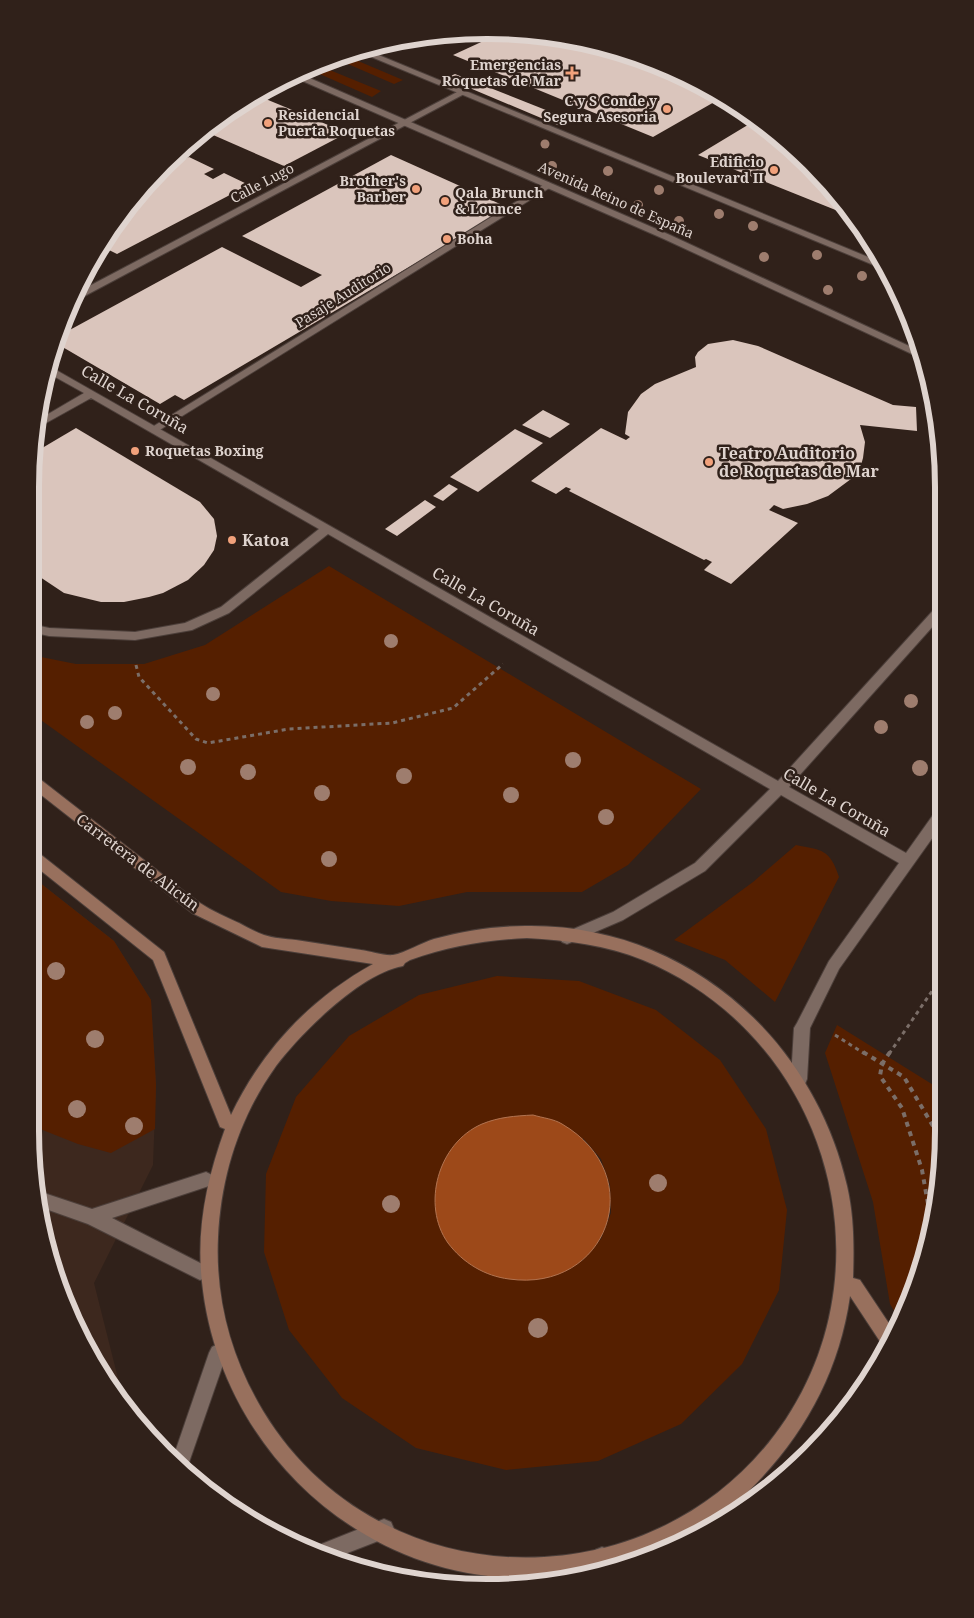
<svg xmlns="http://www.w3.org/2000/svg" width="974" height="1618" viewBox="0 0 974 1618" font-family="'Noto Serif',serif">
	<rect width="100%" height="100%" fill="#30211a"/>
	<polygon fill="#3d281e" points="30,875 114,941 151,1000 156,1085 153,1165 94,1283 126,1410 54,1278 30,1131"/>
	<g fill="#551f00" fill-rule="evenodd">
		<polygon points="344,55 403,80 394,84 334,58"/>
		<polygon points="315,64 381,91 372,97 306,68"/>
		<polygon points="329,566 701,789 628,865 582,892 467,892 399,906 331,901 281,892 31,713 31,655 76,664 144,664 205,645"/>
		<path d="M796,845C822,850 830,849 839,877L775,1002L725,960L674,940L753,882Z"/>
		<polygon points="30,875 114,941 151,1000 156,1085 155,1129 111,1153 78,1144 30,1125"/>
		<path d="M497,976L579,981L656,1010L720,1060L766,1129L787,1210L779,1290L742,1364L681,1424L598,1461L506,1470L416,1448L342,1398L289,1330L264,1252L266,1174L296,1097L349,1036L419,995ZM583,1138L601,1159L610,1185L611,1213L601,1239L582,1261Z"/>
		<polygon points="837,1025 943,1091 943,1161 920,1278 899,1319 890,1304 873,1202 825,1053"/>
	</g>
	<path fill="#9d4919" stroke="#b17350" d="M533,1115C543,1118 554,1119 562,1124C651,1176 607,1293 509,1279C485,1276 463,1263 448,1243C421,1205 438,1143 482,1124C499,1117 515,1116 533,1115Z"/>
	<g fill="#dac5bc">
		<polygon points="503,32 576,39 662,65 723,97 653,137 453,55"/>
		<polygon points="455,74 571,120 560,126 446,78"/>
		<polygon points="256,95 302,114 347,133 284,166 204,131 233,107"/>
		<polygon points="756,120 781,142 777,145 789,149 830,185 853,217 698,155"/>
		<polygon points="391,155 509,208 184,400 175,395 160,404 54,342 55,338 222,247 301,287 322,275 242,236"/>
		<polygon points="189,157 214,169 204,174 213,179 224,173 249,185 117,254 101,246 107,233 155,174"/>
		<polygon points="733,340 758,346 893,405 916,407 917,431 860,425 865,442 863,458 861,465 851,479 828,496 807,504 783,509 774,505 769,510 798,523 731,584 704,570 712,562 706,559 704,560 569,491 571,489 566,487 556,494 531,481 601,428 626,440 630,437 625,434 628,412 641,394 655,384 696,367 695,357 698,352 708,344"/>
		<polygon points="543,410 570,424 550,438 522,425"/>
		<polygon points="76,428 200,502 214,519 217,536 214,550 204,565 188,580 163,593 149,597 124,602 101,602 64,593 31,571 32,454"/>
		<polygon points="515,429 543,443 478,492 450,477"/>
		<polygon points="449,484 458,489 443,501 433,496"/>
		<polygon points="425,500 436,507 397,536 385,529"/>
	</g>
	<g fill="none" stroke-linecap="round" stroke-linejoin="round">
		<defs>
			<g id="service">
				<polygon points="218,1344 224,1347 227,1353 186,1471 173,1458 209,1353 212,1347"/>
				<polygon points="384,1519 391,1522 394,1529 391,1536 332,1559 313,1549 314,1547"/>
			</g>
			<polygon id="pedestrian" points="548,182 552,185 551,187 158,431 150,431 149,429"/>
			<g id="minor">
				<polygon points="459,91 466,93 79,299 74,299 78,292"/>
				<polygon points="49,366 778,781 939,604 943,603 943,615 789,787 906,853 938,808 943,807 943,823 839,969 810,1028 807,1079 805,1084 799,1086 793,1084 791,1079 794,1028 797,1023 829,961 899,863 781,795 705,871 623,920 572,942 567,944 562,942 560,938 562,934 613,912 695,863 770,789 328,534 229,613 192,630 135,640 49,636 31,632 31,624 49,628 135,632 185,623 221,607 319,529 91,398 37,428 38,420 84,393 48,373"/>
				<polygon points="206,1172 212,1175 214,1180 212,1185 112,1218 206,1266 209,1272 206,1278 200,1280 88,1224 43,1208 41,1192 92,1209"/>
				<polygon points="602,1547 631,1558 633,1564 606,1568 595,1564 592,1557 595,1550"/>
			</g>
			<g id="tertiary">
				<polygon points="364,49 885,264 888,271 357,51"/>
				<polygon points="298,73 670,235 922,352 925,360 664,239 291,76"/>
			</g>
			<path id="secondary" d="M31,775L36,776C72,804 108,832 144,860C162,874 181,890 200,903C212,911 226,917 239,923C247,927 255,932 264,935C273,938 285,939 296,940C317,943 339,947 361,950C370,951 384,956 393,955C405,953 421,943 434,939C463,931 495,926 525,926C682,923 813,1036 847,1186C854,1216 854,1247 853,1278L860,1280L894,1331L885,1347L883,1346L850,1296C838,1379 798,1446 737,1502L742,1506L721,1517L718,1516C676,1548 625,1565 574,1574C390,1604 221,1465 202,1282C196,1229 207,1178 225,1129L220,1127L218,1122L153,960L30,862V849L35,850L164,952L231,1115C262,1050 310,999 373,964L262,947L192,913L31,787ZM527,938C567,940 606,945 643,960C822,1034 893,1256 786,1419C662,1606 380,1604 263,1411C231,1358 215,1298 218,1237C221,1175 240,1116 276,1066C301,1033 361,973 403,966L405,963L410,960C449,946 486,940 527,938Z"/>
		</defs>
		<use href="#service" stroke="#4c3f3a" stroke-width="2"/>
		<use href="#pedestrian" stroke="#4c3f3a" stroke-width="2"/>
		<use href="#minor" stroke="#4c3f3a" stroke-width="2"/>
		<use href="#tertiary" stroke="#4c3f3a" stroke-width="2"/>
		<use href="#secondary" stroke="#4c3f3a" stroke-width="2"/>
		<g stroke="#7b6e68" stroke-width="3" stroke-dasharray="4 4" stroke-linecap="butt">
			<polyline points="136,665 139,677 196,739 208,743 289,729 392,723 453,708 503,664"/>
			<polyline points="835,1035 865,1054"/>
			<polyline points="889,1054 943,975"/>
		</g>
		<g stroke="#7b6e68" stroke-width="4" stroke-dasharray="5 5" stroke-linecap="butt">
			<polyline points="863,1052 904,1077 943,1143"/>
			<polyline points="890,1052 882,1064 880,1076 902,1108 922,1170 931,1221"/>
		</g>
		<use href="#service" fill="#7d6a62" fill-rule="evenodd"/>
		<use href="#pedestrian" fill="#7d6a62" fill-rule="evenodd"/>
		<use href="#minor" fill="#7d6a62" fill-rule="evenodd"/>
		<use href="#tertiary" fill="#7d6a62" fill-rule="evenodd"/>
		<use href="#secondary" fill="#98705d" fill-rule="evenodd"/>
	</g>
	<g fill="#9e7d6e">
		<circle cx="545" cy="144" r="4.5"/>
		<circle cx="552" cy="166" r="5"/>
		<circle cx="608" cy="171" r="5"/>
		<circle cx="659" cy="190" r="5"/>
		<circle cx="638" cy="205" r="5"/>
		<circle cx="719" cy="214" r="5"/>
		<circle cx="679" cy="221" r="5"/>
		<circle cx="753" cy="226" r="5"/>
		<circle cx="817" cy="255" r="5"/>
		<circle cx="764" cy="257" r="5"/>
		<circle cx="862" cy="276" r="5"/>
		<circle cx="828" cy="290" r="5"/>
		<circle cx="391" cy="641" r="7"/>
		<circle cx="213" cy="694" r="7"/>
		<circle cx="911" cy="701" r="7"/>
		<circle cx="115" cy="713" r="7"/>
		<circle cx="87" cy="722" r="7"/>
		<circle cx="881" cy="727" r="7"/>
		<circle cx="573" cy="760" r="8"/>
		<circle cx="188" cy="767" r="8"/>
		<circle cx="920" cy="768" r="8"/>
		<circle cx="248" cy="772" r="8"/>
		<circle cx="404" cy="776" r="8"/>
		<circle cx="322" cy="793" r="8"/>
		<circle cx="511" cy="795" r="8"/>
		<circle cx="606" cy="817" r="8"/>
		<circle cx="329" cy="859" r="8"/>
		<circle cx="56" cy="971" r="9"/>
		<circle cx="95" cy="1039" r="9"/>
		<circle cx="77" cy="1109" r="9"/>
		<circle cx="134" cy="1126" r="9"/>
		<circle cx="658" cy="1183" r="9"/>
		<circle cx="391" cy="1204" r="9"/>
		<circle cx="538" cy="1328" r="10"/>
	</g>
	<g fill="#f1a17b" stroke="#30211a" stroke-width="2">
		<path d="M569.5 65.5h5v5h5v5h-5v5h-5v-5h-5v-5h5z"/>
		<circle cx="667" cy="109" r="5"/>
		<circle cx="268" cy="123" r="5"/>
		<circle cx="774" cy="170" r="5"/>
		<circle cx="416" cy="189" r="5"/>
		<circle cx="445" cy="201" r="5"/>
		<circle cx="447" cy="239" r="5"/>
		<circle cx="135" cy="451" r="5"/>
		<circle cx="709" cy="462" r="5"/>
		<circle cx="232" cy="540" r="5"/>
	</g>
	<g text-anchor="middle" stroke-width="5" stroke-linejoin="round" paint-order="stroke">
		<g font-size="14" font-weight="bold" fill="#dfd4cf" stroke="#30211a" text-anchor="end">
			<text x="561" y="70">Emergencias<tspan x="561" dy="16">Roquetas de Mar</tspan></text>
			<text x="657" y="106">C y S Conde y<tspan x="657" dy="16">Segura Asesoria</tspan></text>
			<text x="278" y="120" text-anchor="start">Residencial<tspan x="278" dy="16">Puerta Roquetas</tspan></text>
			<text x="764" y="167">Edificio<tspan x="764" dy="16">Boulevard II</tspan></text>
			<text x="406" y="186">Brother's<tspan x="406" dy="16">Barber</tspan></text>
			<text x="455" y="198" text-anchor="start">Qala Brunch<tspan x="455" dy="16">&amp; Lounce</tspan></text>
			<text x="457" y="244" text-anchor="start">Boha</text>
			<text x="145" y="456" text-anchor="start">Roquetas Boxing</text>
		</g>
		<g font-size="14" fill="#dfd4cf" stroke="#30211a">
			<text transform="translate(262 183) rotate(-28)" y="5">Calle Lugo</text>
			<text transform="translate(616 200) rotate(24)" y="5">Avenida Reino de España</text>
			<text transform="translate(343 295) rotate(-32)" y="5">Pasaje Auditorio</text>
		</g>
		<g font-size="16" fill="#dfd4cf" stroke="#30211a">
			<text transform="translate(135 399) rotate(30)" y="6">Calle La Coruña</text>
			<text transform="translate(486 601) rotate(30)" y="6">Calle La Coruña</text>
			<text transform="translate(837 802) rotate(30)" y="6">Calle La Coruña</text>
			<text transform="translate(138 862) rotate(37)" y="6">Carretera de Alicún</text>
		</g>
		<g font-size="16" font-weight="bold" fill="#dfd4cf" stroke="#30211a" text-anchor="start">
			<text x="719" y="459">Teatro Auditorio<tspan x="719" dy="18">de Roquetas de Mar</tspan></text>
			<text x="242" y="546">Katoa</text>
		</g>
	</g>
	<path d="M0 0H974V1618H0ZM487 39H487A448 448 0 0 1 935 487V1131A448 448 0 0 1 487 1579H487A448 448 0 0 1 39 1131V487A448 448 0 0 1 487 39Z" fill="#30211a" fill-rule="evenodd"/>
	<path fill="none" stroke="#dfd4cf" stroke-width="6" d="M487 39H487A448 448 0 0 1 935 487V1131A448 448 0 0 1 487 1579H487A448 448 0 0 1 39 1131V487A448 448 0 0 1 487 39Z"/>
</svg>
